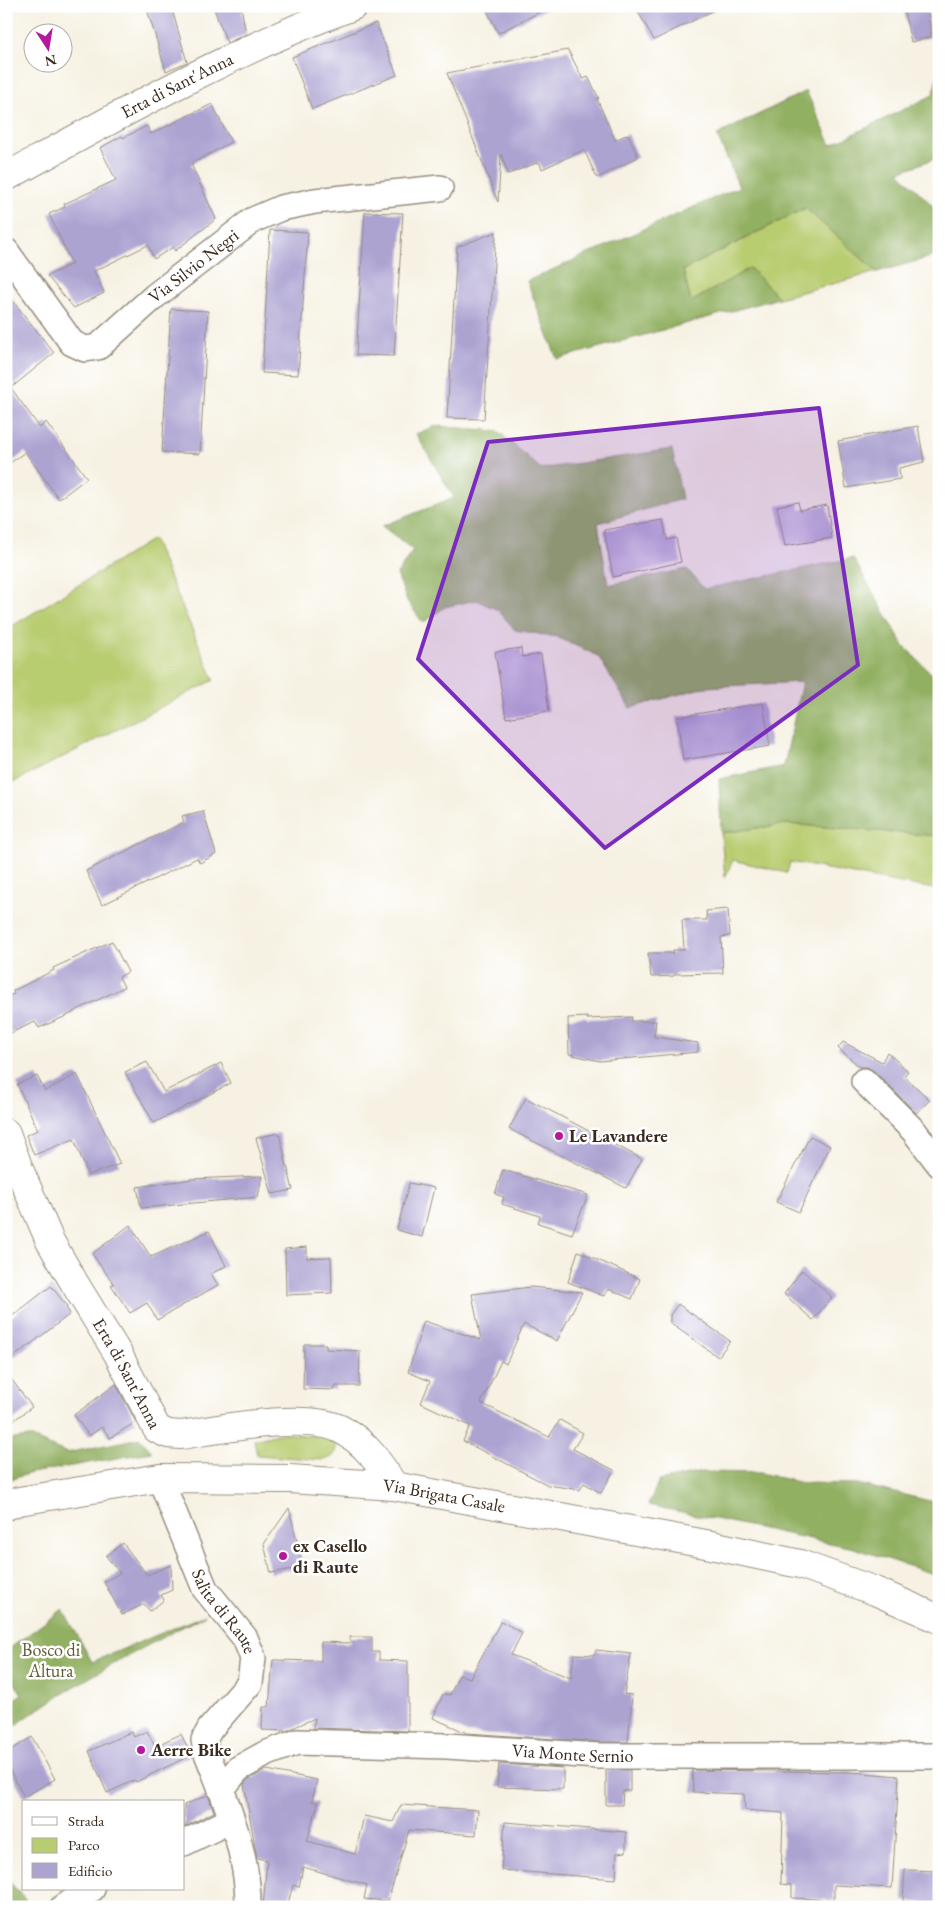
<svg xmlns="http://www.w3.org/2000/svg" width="945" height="1913" viewBox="0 0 945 1913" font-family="'EB Garamond',serif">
	<rect width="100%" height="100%" fill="#fff"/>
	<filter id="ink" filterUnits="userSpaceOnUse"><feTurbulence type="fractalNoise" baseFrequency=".02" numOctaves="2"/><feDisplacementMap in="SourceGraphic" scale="10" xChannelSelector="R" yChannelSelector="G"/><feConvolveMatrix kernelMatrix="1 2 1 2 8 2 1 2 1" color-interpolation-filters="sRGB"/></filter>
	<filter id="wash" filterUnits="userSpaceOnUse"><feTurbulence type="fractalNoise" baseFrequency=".0096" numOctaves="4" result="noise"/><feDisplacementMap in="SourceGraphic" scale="20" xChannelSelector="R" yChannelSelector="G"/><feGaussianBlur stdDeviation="1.12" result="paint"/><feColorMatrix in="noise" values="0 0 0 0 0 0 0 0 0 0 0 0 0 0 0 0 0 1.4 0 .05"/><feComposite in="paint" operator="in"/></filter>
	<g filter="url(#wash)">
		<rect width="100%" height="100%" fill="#f6f1e2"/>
		<g fill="#b8cc70" stroke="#7a7b47">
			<polygon points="806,208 877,272 779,298 750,268 691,302 683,270"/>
			<polygon points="153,539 214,680 6,786 6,630"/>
			<polygon points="786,824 939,836 939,890 790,862 787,873 733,860 725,878 721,833"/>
			<path d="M282,1433L335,1438C338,1450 336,1458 323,1460L257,1455L254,1440Z"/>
		</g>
		<g fill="#92b062" stroke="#666d40">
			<polygon points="939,68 939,157 899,172 939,212 939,255 877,272 805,208 683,270 691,302 750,268 779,298 557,359 527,281 739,187 717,135 806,91 831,145 933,95"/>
			<polygon points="435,426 498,431 541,469 672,449 682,499 598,523 608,585 687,569 704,589 853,558 904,646 939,681 939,836 786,824 721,833 719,779 784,766 802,682 705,687 630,708 598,656 557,637 515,630 498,610 476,600 445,607 423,623 407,601 397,574 413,550 382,526 454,498 416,434"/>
			<polygon points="30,1437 67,1453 140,1438 152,1452 31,1473 6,1481 6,1440"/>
			<polygon points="702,1472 760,1473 802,1483 857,1484 939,1503 939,1576 854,1548 648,1505 659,1481"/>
			<path d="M63,1609L92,1662L205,1615C137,1651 68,1686 6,1732V1704L22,1694L6,1670V1651Z"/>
			<polygon points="6,1878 32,1907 6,1907"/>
		</g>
		<g id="blocks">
			<g fill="#aca3d1">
				<polygon points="146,6 171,6 187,62 166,71"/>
				<polygon points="213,6 241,6 246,34 227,43"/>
				<polygon points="485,6 552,6 498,33"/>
				<polygon points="635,6 722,6 654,40"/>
				<polygon points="903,6 927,6 931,37 911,42"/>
				<polygon points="376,23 397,75 312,109 292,57"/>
				<polygon points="568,50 583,79 588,77 599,98 597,99 615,140 628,134 638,157 597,178 584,150 542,169 539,162 508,174 501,154 498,202 447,73"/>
				<polygon points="212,104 231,142 191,164 216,219 175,251 173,247 154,259 148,245 94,271 104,293 74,308 47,276 72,264 49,214 65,207 64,204 116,180 100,148 122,136 123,138 147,126 151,134"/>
				<polygon points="365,212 403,213 394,356 356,355"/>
				<polygon points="270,230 308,232 298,375 262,373"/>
				<polygon points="496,232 484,419 447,418 457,247"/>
				<polygon points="6,292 54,353 11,388 40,428 46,422 87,478 59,499 25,452 6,466"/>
				<polygon points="171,309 208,311 200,454 162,452"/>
				<polygon points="918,426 924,462 899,468 900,479 846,488 838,441"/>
				<polygon points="798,502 800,510 827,505 832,538 785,546 777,506"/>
				<polygon points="663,520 667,540 676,538 681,562 613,577 604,530"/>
				<polygon points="521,648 522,657 541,654 549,711 506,718 495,652"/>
				<polygon points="763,703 770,746 683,760 677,717"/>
				<polygon points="203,811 216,854 200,863 197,858 102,905 86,871 184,822 182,816"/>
				<polygon points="728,909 730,936 721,937 723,973 675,974 674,976 651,977 648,953 673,953 673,950 684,950 682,920 707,920 706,911"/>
				<polygon points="112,941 128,972 119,977 124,987 73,1012 73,1013 39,1028 35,1022 6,1035 6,997 14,994 13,991 54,970 53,968"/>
				<polygon points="587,1017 587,1019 632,1017 631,1021 656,1021 654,1037 698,1043 698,1052 600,1061 569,1054 568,1018"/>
				<polygon points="843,1042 882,1062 887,1052 908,1071 904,1076 930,1100 916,1113 874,1071 867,1067 860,1067 838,1048"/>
				<polygon points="147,1062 164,1092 221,1063 231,1083 154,1123 125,1072"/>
				<polygon points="77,1074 120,1164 88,1175 74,1139 34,1155 26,1135 38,1130 17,1084 37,1076 45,1091"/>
				<polygon points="526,1098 642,1159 626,1188 509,1129"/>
				<polygon points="279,1133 293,1190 272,1194 256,1138"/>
				<polygon points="810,1136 830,1146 799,1212 776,1202"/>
				<polygon points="503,1170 588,1195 572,1234 538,1223 540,1216 502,1204 504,1197 495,1194"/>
				<polygon points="262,1176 258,1197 141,1208 137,1187 192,1179"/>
				<polygon points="409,1183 434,1188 422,1237 397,1230"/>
				<polygon points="130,1225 151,1257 209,1231 226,1266 211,1274 218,1285 157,1320 147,1303 130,1313 111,1285 114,1284 92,1254"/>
				<polygon points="307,1247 307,1258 331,1257 332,1293 286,1295 285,1249"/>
				<polygon points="578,1251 640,1279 632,1299 608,1289 604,1296 568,1282"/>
				<polygon points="802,1270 832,1297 813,1320 784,1294"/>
				<polygon points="51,1286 67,1306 66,1307 70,1314 6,1363 6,1321"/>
				<polygon points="531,1287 582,1292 557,1341 524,1324 506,1364 501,1361 481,1403 549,1437 560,1420 583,1433 573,1449 614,1470 601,1493 584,1483 580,1490 548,1485 463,1441 470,1426 421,1403 430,1381 408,1372 424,1321 481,1340 472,1294"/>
				<polygon points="678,1304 730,1341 718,1357 670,1323 670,1315"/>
				<polygon points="304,1344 326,1344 326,1349 360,1351 359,1386 335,1386 335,1390 303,1389"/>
				<polygon points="6,1372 32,1407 6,1426"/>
				<polygon points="116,1384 136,1422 110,1438 102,1427 89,1436 74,1415"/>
				<polygon points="289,1508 303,1567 271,1573 264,1544"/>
				<polygon points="123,1543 147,1575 171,1565 172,1590 161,1595 164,1600 150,1611 144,1604 122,1615 104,1582 120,1573 106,1556"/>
				<polygon points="501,1621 522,1633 511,1655 571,1678 574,1654 594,1655 596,1650 631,1654 624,1694 632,1695 628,1742 598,1742 467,1733 433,1718 443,1694 450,1695 459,1675 470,1678"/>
				<polygon points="350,1637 372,1637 372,1652 379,1652 379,1660 408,1661 408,1731 313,1728 315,1718 286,1731 262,1730 263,1707 269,1707 273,1660 321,1661 321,1642 350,1643"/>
				<polygon points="147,1731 155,1746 181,1734 191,1755 136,1782 135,1780 107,1793 89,1751 131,1732 134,1737"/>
				<polygon points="32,1737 55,1779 24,1797 6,1763 6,1753"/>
				<polygon points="499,1764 563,1768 563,1789 497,1787"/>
				<polygon points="267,1770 317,1780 312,1801 318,1803 307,1841 355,1854 364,1816 393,1822 401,1805 478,1810 476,1835 409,1830 388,1901 364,1899 367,1885 303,1867 299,1887 293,1885 287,1907 263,1907 267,1860 257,1858 244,1784 247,1780"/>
				<polygon points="606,1770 630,1770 630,1791 623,1791 622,1805 606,1805"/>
				<polygon points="692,1770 851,1772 899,1776 892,1888 834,1885 834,1900 792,1898 792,1885 781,1884 783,1813 745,1810 744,1794 693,1792"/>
				<polygon points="208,1795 214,1812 184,1827 184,1805"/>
				<polygon points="505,1822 626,1832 626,1852 617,1853 616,1879 501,1870"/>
				<polygon points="905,1870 939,1871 939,1904 903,1901"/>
			</g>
		</g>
	</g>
	<g filter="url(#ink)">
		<use href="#blocks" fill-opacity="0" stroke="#988e80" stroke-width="1"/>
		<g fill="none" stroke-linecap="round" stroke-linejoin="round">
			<defs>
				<g id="minor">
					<path id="s1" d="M6,251L72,343L85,349L98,347L155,296L253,220L281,208L315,201L440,188"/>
					<polyline points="864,1081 914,1131 939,1164"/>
					<path id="s2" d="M160,1478L205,1589L245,1638L253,1658L250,1683L210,1729L204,1740L206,1751C225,1798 249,1856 248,1907"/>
					<path id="s3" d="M221,1790L238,1769L265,1754L297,1742L447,1746L598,1756H939"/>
					<polyline points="184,1843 231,1820"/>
					<polyline points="63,1907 92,1889"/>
				</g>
				<g id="tertiary">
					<path id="s4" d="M6,177C119,115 232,51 353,6"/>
					<path id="s5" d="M6,1133L19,1169L50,1241L75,1284L118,1354L157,1429L168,1434L181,1435C220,1429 306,1412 340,1429C365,1441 380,1464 394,1486"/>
				</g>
				<g id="primary">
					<path id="s6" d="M6,1506L19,1501L160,1478L290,1479L394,1486L711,1545L800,1564L875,1591L939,1619"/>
				</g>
			</defs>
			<use href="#minor" stroke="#988e80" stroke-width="28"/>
			<use href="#tertiary" stroke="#988e80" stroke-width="30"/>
			<use href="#primary" stroke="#988e80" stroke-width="30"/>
			<use href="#minor" stroke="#fff" stroke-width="25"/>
			<use href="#tertiary" stroke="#fff" stroke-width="28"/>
			<use href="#primary" stroke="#fff" stroke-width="28"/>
		</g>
	</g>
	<path fill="#7b2cbf" fill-opacity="0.2" stroke="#7b2cbf" stroke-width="4" stroke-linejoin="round" d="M819,408L858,665L605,848L418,659L488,442Z"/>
	<g fill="#b5179e" stroke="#fff" stroke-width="2">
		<circle cx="559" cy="1136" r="5"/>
		<circle cx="283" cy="1556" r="5"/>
		<circle cx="141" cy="1750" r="5"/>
	</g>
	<g text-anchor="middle" stroke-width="5" stroke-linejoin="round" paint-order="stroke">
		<g font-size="18" fill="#3b2a1e" stroke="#fff">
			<text dy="6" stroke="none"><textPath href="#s4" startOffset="194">Erta di Sant'Anna</textPath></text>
			<text dy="6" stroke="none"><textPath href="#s1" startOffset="266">Via Silvio Negri</textPath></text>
			<text dy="6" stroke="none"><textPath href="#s5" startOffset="270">Erta di Sant'Anna</textPath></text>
			<text dy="6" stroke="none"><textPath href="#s6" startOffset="442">Via Brigata Casale</textPath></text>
			<text dy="6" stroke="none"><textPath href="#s2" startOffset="149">Salita di Raute</textPath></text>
			<text dy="6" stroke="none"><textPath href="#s3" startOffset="368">Via Monte Sernio</textPath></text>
		</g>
		<g font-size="18" font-weight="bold" fill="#3b2a1e" stroke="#fff" text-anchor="start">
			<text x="569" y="1142">Le Lavandere</text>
			<text x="293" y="1552">ex Casello<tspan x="293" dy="21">di Raute</tspan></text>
			<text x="151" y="1756">Aerre Bike</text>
		</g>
		<g font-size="18" fill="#605b37" stroke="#fff">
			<text x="51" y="1656">Bosco di<tspan x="51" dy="21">Altura</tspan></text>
		</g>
	</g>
	<rect width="945" height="1913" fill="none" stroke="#fff" stroke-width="25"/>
	<rect x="22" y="1800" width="162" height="90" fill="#ffffff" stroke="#b1aaa5"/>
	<rect x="32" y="1817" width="25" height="8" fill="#ffffff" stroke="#b1aaa5"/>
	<text x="68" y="1826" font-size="15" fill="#3b2a1e">Strada</text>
	<rect x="32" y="1838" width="25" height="15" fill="#b8cc70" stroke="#b1aaa5"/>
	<text x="68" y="1850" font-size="15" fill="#3b2a1e">Parco</text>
	<rect x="32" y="1863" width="25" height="15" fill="#aca3d1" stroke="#b1aaa5"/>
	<text x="68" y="1876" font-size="15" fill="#3b2a1e">Edificio</text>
	<g transform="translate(48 48) rotate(168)"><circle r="24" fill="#ffffff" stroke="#b1aaa5"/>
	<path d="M0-4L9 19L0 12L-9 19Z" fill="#b5179e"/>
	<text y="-8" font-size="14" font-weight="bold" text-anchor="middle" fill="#3b2a1e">N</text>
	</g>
</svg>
